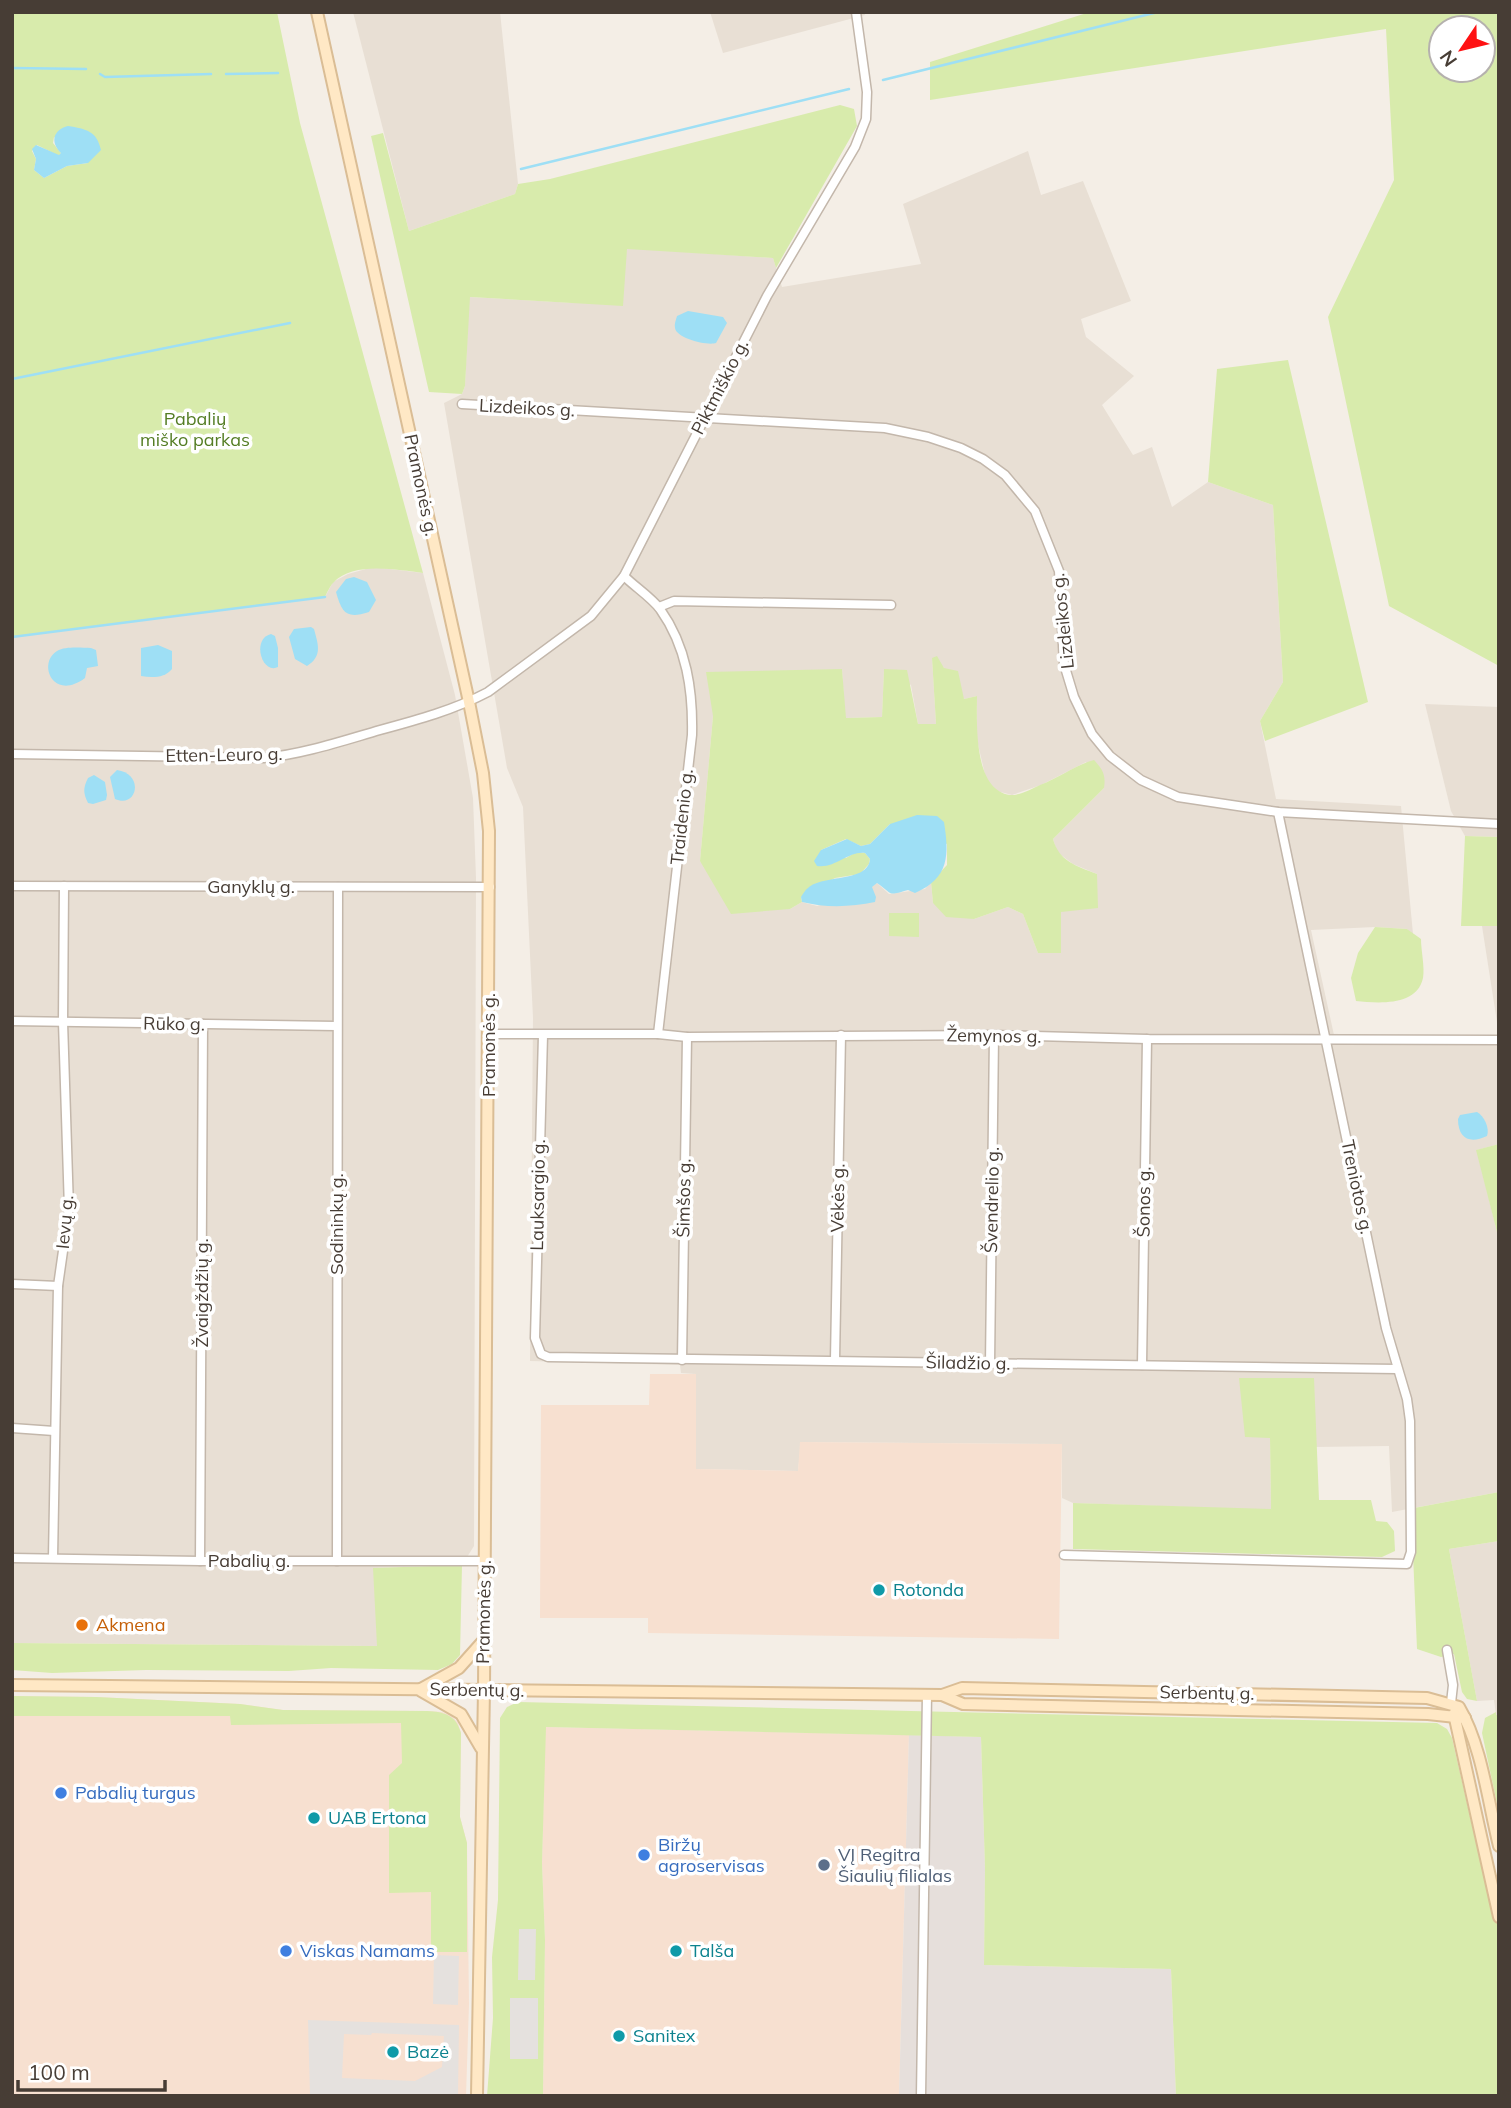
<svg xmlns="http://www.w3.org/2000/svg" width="1511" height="2108" viewBox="0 0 1511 2108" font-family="Mulish,sans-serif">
	<rect width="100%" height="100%" fill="#f4eee6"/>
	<g fill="#e8dfd4" fill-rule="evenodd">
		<polygon points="353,12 500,12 518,184 515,194 409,231"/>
		<polygon points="710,12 864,12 865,15 723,53"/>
		<path d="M1028,151L1041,195L1083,181L1131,301L1081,319L1086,337L1134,376L1102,405L1133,455L1152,447L1172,507L1208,482L1273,505L1283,682L1260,721L1276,799L1401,806L1413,934L1407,929L1375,927L1311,930L1334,1035L1499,1036V1144L1477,1150L1499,1240V1492L1392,1512L1389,1446L1315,1447L1313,1378H1240L1270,1437L1271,1510L1073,1503L1062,1498V1444L801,1442L798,1471L695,1469L696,1374L681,1373L680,1365L530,1361L533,1018L523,807L507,768L444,403L462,394L465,386L469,297L574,303L627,248L773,258L782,287L921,264L903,204ZM932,658L944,668L964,699L977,696V740L986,779L997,791L1012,795L1041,785L1086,762L1104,788L1053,839L1057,852L1073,864L1097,874L1061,911V952L1038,953L1023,914L1008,907L974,919L933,903L931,882L925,889L889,894L877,883L872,886V892L817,906L802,902L790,909L700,861L713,716L842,669L845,718L882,717L884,670L911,685L918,724H936Z"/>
		<polygon points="373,567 423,573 455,695 473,798 476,878 474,1546 462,1565 374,1568 378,1646 12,1643 12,637 325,597 333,582 348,574"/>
		<polygon points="1425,704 1499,707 1499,837 1465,836 1451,811"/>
		<polygon points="1482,926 1499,926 1499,1035"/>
		<polygon points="1499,1541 1499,1715 1496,1715 1494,1700 1477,1701 1449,1549"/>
	</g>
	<g fill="#f7e0d0">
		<polygon points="650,1374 696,1374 696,1469 798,1471 800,1442 1062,1444 1059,1639 648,1633 648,1618 540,1618 541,1405 649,1405"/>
		<polygon points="12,1696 96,1697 240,1704 283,1710 427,1711 442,1712 452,1716 458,1723 461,1733 460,1817 467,1843 469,2004 466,2096 12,2096"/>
		<polygon points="545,1727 909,1735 899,2096 543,2096 545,1940 542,1863"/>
	</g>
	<polygon fill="#e6dfdb" points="909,1735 981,1737 985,1868 984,1965 1171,1969 1176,2096 899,2096"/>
	<g fill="#d8ebac" fill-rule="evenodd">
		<path d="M12,12H277L300,123L423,573C397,570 353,561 333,583C330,586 327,593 325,597L12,637ZM54,137L88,163L67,166L44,178L34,170L36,159L32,151L37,145L59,156L61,153L53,143Z"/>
		<path d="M1090,12H1499V666L1389,606L1328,317L1394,180L1386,29L930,100V62ZM1441,28H1483V70H1441Z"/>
		<polygon points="840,105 854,109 857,126 776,268 773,258 627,249 623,306 470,297 465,386 462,394 429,392 371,136 383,133 409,231 515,194 518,184 550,179"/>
		<polygon points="1288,360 1368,702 1265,741 1260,721 1283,682 1273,505 1208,482 1217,369"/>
		<path d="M937,656L944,668L958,671L964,699L977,696C977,723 973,790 1010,795C1018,796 1032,789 1040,785C1059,778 1075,765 1094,760C1103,770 1106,775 1104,788L1053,839C1059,861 1076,866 1097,874L1098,908L1061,912V953H1038L1023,914L1008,907L974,919L946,917L933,903L931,882L947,865V844L890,824L870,844L861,846L846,839L821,850L846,858L856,852L865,853L870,859L869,864L860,874L835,878L801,897L802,902L790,909L731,914L700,861L713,716L706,672L842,669L846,718L882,717L884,669L907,670L918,724H936L932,658Z"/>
		<polygon points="1465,836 1499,837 1499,926 1461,926"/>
		<polygon points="889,913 919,913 919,937 889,936"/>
		<path d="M1375,927L1407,929L1421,939C1421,951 1425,967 1423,978C1417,1007 1377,1003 1356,1001L1351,978L1358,953Z"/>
		<polygon points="1499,1144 1499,1240 1476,1150"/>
		<polygon points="1239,1378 1314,1378 1319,1500 1371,1500 1376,1521 1387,1522 1394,1531 1395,1551 1382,1557 1073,1549 1073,1503 1271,1509 1270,1438 1245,1437"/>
		<polygon points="1499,1492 1499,1541 1449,1549 1477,1701 1467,1699 1462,1692 1454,1654 1441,1657 1417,1649 1413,1554 1414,1508"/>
		<polygon points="462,1565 460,1655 452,1664 438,1670 331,1668 289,1671 146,1670 52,1673 12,1670 12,1643 377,1646 373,1568"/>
		<path d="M12,1696L96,1697L240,1704L283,1710L427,1711C445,1712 456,1715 461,1733L460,1817L467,1843V1952H431V1892L389,1893V1775L402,1763L401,1723L231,1725L230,1716H12Z"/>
		<polygon points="518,1702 1437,1723 1447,1729 1452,1738 1488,1895 1499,1925 1499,2096 1176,2096 1171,1969 984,1965 985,1868 981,1737 546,1727 542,1863 545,1940 543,2096 487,2096 493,2018 492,1957 498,1900 500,1718 507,1707"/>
		<polygon points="1496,1712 1496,1715 1499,1715 1499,1813 1482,1733 1485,1718"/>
	</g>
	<g fill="#e5e1de" fill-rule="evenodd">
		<polygon points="519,1929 536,1929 535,1980 518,1980"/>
		<polygon points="434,1955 459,1956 458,2005 433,2004"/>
		<rect x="510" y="1998" width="28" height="61"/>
		<path d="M308,2020L459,2025L458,2096H310ZM372,2033L444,2036L442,2067L415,2081L342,2078L344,2034L371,2035Z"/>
	</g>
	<g fill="#9edff5">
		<path d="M68,126C86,129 97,131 101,150L88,163L67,166L44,178L34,170L36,159L32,149L36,145L59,155L61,153C50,142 53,130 68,126Z"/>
		<path d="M688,311L723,317L727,323L716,343C707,346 676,338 675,328C674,324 676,320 677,316Z"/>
		<path d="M354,577L367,582L376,600L369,612C347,619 342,614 336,592L346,579Z"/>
		<path d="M311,627L314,629C318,644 323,656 307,666L295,659L289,637L294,629Z"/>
		<path d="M271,634L275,636L278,648V667C262,675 251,639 271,634Z"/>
		<path d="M158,645L172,651V669C165,678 152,678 141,676V648Z"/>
		<path d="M91,648L96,650L98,666L87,668L85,678C53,702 37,663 57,651C66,646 81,648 91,648Z"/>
		<path d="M117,770C145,774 137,809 115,799L110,777Z"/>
		<path d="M94,775L105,782L107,795L106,800L93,804L88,803C83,793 83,788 88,778Z"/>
		<path d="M917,815L937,816L944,822C949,854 950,878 915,893L908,890C887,896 894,895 877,883L872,887L876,897L875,902C851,907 826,908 802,902L801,897C803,894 805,890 808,888C823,874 868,883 870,859L865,853C848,851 835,869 817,866L814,861L821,850L847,839L861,846L870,844L890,824Z"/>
		<path d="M1477,1112C1484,1116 1490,1128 1487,1136C1470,1144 1458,1139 1458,1119L1460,1115Z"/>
	</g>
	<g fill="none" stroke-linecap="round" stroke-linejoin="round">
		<g stroke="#9edff5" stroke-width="2.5">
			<polyline points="12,68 86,69"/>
			<polyline points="100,74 105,77 211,74"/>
			<polyline points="226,74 278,73"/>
			<polyline points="883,80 1158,12"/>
			<polyline points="521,169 849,89"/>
			<polyline points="12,379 290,323"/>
			<polyline points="12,637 325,597"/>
		</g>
		<defs>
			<g id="street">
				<polyline points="462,404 885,428 928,437 961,448 983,459 1005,475 1035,511 1059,571 1064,664 1074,697 1092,734 1110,756 1141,780 1178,797 1278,812 1499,824"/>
				<path d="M624,576C635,587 651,597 660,609C687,647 693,691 692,735L658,1034"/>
				<polyline points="659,607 674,601 891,605"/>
				<path d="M12,754L264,758C304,754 342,741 380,730C417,720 454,710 488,692L591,616L624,576L767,296L855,147L866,119L867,92L856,12"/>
				<polyline points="12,886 490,887"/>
				<polyline points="12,1021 336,1026"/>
				<polyline points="489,1034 658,1034 687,1037 994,1035 1147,1039 1499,1040"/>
				<polyline points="543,1035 535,1338 541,1354 548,1357 1397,1369"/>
				<polyline points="12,1284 58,1286"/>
				<polyline points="682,1360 687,1037"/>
				<polyline points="835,1360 841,1035"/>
				<polyline points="990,1364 994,1035"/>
				<polyline points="1142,1365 1147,1039"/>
				<polyline points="12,1428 54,1431"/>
				<polyline points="1064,1555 1407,1564 1411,1552 1410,1421 1407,1399 1386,1328 1278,812"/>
				<polyline points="12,1558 200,1561 485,1561"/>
				<polyline points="53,1558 58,1286 69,1209 63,1022 64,886"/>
				<polyline points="200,1561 203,1024"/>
				<polyline points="337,1561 338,887"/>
				<polyline points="1447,1650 1453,1685 1451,1703"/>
				<polyline points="921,2096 927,1694"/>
			</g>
			<g id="secondary">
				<polyline points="317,12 469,702 483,773 489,831 484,1690 477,2096"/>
				<path d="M12,1685L942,1695L962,1688L1427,1698L1459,1707C1482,1746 1488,1802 1499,1846"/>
				<polyline points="421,1689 459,1668 484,1640"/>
				<polyline points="421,1691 461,1714 481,1748"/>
				<polyline points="942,1695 963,1704 1428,1714 1465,1718"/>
				<polyline points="1454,1714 1499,1917"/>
			</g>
		</defs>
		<use href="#street" stroke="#c3b7ab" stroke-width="11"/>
		<use href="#secondary" stroke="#dabd95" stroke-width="14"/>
		<use href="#street" stroke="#fff" stroke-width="8"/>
		<use href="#secondary" stroke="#ffe8c5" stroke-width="10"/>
	</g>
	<g fill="#0f9aa8" stroke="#fff" stroke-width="2.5">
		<circle cx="879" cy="1590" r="7"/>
		<circle cx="314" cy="1818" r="7"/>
		<circle cx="676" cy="1951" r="7"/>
		<circle cx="619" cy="2036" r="7"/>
		<circle cx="393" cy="2052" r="7"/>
	</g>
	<circle fill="#e8710a" stroke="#fff" stroke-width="2.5" cx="82" cy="1625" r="7"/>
	<g fill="#3f7fe0" stroke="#fff" stroke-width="2.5">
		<circle cx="61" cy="1793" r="7"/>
		<circle cx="644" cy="1855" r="7"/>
		<circle cx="286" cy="1951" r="7"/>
	</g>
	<circle fill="#5c6f8a" stroke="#fff" stroke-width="2.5" cx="824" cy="1865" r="7"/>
	<g text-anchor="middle" stroke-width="7" stroke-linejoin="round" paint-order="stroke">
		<g font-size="18" fill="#473d35" stroke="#fff">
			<text transform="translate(720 387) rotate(-63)" y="6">Piktmiškio g.</text>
			<text transform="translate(527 408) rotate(3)" y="6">Lizdeikos g.</text>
			<text transform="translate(421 485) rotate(78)" y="6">Pramonės g.</text>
			<text transform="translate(1063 621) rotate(-96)" y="6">Lizdeikos g.</text>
			<text transform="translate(224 755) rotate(-1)" y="6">Etten-Leuro g.</text>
			<text transform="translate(682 817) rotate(-84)" y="6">Traidenio g.</text>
			<text x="251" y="893">Ganyklų g.</text>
			<text transform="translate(174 1024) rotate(1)" y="6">Rūko g.</text>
			<text transform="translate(994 1036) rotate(1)" y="6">Žemynos g.</text>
			<text transform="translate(489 1045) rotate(-90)" y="6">Pramonės g.</text>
			<text transform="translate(1357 1187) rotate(78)" y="6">Treniotos g.</text>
			<text transform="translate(538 1195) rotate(-89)" y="6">Lauksargio g.</text>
			<text transform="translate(684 1198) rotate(-89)" y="6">Šimšos g.</text>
			<text transform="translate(838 1198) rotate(-89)" y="6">Vėkės g.</text>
			<text transform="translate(992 1200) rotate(-89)" y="6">Švendrelio g.</text>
			<text transform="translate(1144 1202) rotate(-89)" y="6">Šonos g.</text>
			<text transform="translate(65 1222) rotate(-85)" y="6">Ievų g.</text>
			<text transform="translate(337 1224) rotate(-90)" y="6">Sodininkų g.</text>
			<text transform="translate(202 1293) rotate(-90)" y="6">Žvaigždžių g.</text>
			<text transform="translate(968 1363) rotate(1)" y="6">Šiladžio g.</text>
			<text x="249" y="1567">Pabalių g.</text>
			<text transform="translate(484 1612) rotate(-89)" y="6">Pramonės g.</text>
			<text transform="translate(477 1690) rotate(1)" y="6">Serbentų g.</text>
			<text transform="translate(1207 1693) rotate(1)" y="6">Serbentų g.</text>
		</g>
		<g font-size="18" fill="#547d24" stroke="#fff">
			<text x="195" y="425">Pabalių<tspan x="195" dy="21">miško parkas</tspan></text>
		</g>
		<g font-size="18" fill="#0d838f" stroke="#fff" text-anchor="start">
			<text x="893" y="1596">Rotonda</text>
			<text x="328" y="1824">UAB Ertona</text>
			<text x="690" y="1957">Talša</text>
			<text x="633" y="2042">Sanitex</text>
			<text x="407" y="2058">Bazė</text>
		</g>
		<g font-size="18" fill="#c56008" stroke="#fff" text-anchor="start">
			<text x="96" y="1631">Akmena</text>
		</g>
		<g font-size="18" fill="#366cbe" stroke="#fff" text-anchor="start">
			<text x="75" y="1799">Pabalių turgus</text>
			<text x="658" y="1851">Biržų<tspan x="658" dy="21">agroservisas</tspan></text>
			<text x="300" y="1957">Viskas Namams</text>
		</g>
		<g font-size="18" fill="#4e5e75" stroke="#fff" text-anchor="start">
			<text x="838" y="1861">VĮ Regitra<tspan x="838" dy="21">Šiaulių filialas</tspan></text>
		</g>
	</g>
	<rect width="1511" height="2108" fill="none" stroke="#473d35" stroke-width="28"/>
	<g transform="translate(1462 49) rotate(235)"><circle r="33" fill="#ffffff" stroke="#b5b1ae" stroke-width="2"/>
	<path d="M0-5L12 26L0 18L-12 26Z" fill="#ff1213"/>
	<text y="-10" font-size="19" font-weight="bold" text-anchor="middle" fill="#473d35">N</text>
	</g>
	<path d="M18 2080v10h147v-10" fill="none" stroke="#473d35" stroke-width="3.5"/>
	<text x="28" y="2080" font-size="21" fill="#473d35" stroke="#ffffff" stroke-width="5" paint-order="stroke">100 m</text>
</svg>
